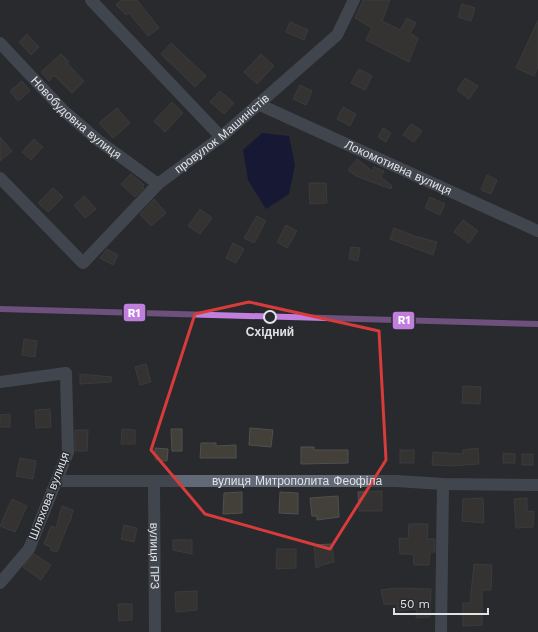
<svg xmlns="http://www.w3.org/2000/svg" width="538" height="632" viewBox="0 0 538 632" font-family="'Work Sans',sans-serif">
	<rect width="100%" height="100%" fill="#282a2d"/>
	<polygon fill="#04063c" points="262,133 289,136 295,165 289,194 266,209 248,180 243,150"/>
	<g fill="#433f39" stroke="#505050">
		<polygon points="121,0 137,0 159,28 148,36 129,13 126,15 116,5"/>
		<polygon points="363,0 390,0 382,21 400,30 407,18 416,23 410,33 418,38 409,62 366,40 372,28 355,18"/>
		<polygon points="462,4 475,8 471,21 458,17"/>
		<polygon points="538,20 538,66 534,76 516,68"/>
		<polygon points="290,22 308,30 304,40 286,32"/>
		<polygon points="27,34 39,47 31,55 19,42"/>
		<polygon points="171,43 206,76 195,87 161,54"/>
		<polygon points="61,54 69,62 67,63 84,81 72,93 54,75 49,81 41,72"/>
		<polygon points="261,54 274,66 257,84 244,72"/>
		<polygon points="359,69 372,76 365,90 351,83"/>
		<polygon points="465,78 478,86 469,99 457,90"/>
		<polygon points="22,81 30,91 18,101 10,91"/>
		<polygon points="300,85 312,91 306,105 293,99"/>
		<polygon points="220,91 234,103 224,114 210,102"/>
		<polygon points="172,102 183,113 165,132 154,121"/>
		<polygon points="343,107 356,114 350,126 337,119"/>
		<polygon points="117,108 130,123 113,138 99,123"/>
		<polygon points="411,124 422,131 414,142 403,135"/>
		<polygon points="383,128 391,133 386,142 378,137"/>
		<polygon points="0,137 12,151 0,161"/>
		<polygon points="34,139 43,147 31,160 22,152"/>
		<polygon points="357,159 372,171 374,167 384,171 381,177 392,186 391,189 356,176 348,170"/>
		<polygon points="131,174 144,185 142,187 144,188 135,197 121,184"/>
		<polygon points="487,175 497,180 491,194 481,190"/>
		<polygon points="309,183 326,183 327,203 310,204"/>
		<polygon points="53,188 63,197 48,212 38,203"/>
		<polygon points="84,196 96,209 85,218 74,205"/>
		<polygon points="430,197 445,204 440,215 425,208"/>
		<polygon points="154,199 166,213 151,226 140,214"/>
		<polygon points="200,209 212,218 200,234 188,226"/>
		<polygon points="257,216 266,221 254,243 244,238"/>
		<polygon points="463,220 478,231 469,243 454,232"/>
		<polygon points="286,225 297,231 287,248 277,242"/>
		<polygon points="394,228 414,236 437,242 433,255 390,239"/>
		<polygon points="233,243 244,249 236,263 226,258"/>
		<polygon points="351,247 360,248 358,261 349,259"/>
		<polygon points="107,249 118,255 113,265 100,258"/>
		<polygon points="24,339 37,341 35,357 22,355"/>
		<polygon points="146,364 151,382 140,385 135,367"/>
		<polygon points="80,374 112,377 111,382 80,384"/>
		<polygon points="463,386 481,387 480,404 462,403"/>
		<polygon points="50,409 51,427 36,428 35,410"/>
		<polygon points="10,414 10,427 0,427 0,415"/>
		<polygon points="250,428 273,430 271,447 249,445"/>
		<polygon points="122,429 135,430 135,444 121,444"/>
		<polygon points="171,429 182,429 182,451 172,451"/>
		<polygon points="75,430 88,430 87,451 75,451"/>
		<polygon points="201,443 216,443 216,446 236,445 236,458 200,458"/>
		<polygon points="301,447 314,447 314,450 348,450 348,463 301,464"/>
		<polygon points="155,448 168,449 167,461 155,460"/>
		<polygon points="478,448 479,464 450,466 432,465 433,452 463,454 463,450"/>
		<rect x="400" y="450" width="14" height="13"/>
		<polygon points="503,453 515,454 515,463 503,463"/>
		<rect x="522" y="454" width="11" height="11"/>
		<polygon points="20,458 36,461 33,479 16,476"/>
		<polygon points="382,491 382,511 359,511 358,492"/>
		<polygon points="242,492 242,513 223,514 224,493"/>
		<polygon points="280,492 298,493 298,514 279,513"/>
		<polygon points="338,496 339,517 317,520 317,516 312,516 310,498"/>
		<polygon points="483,498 484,523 462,521 463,499"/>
		<polygon points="527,498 527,512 534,511 533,527 516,528 514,499"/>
		<polygon points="12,499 27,506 15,532 0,526"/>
		<polygon points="62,506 73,510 70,522 69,522 57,552 50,550 51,547 44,544 51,526 56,528"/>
		<polygon points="409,524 428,524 427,539 435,539 435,552 430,552 429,565 414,565 413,554 400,554 399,538 408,539"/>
		<polygon points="124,525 137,528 134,542 121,539"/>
		<polygon points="173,540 192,540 192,554 173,550"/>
		<polygon points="332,544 334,562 322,565 316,568 314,545"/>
		<polygon points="277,549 296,549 296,568 276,569"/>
		<polygon points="34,554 51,565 41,580 23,567"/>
		<polygon points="474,564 492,565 491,590 482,590 482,625 463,626 463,603 470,603"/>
		<polygon points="396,588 431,589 430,617 416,618 417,609 397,611 397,604 384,604 381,590"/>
		<polygon points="197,591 197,610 176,612 175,592"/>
		<polygon points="118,604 132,604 132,620 119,621"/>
	</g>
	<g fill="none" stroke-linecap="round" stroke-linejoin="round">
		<g stroke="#616876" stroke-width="12">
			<polyline points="91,0 221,137"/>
			<path id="s1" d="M0,43L64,111L99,141L158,184"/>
			<path id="s2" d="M258,104L538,231"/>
			<path id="s3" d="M0,178L83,263L158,184L221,137L337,35L354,0"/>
			<polyline points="0,382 66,373 68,452 29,549 0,583"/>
			<path id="s4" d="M57,481H396L443,484L538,485"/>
			<path id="s5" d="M154,481L155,632"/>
			<polyline points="441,632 443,484"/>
		</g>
		<defs>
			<polyline id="rail-1" points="0,309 538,324"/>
		</defs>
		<use href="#rail-1" stroke="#272a2e" stroke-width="9"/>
		<use href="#rail-1" stroke="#c07fdc" stroke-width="6"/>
	</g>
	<path d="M0 0H538V632H0ZM249,302L379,331L386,460L330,549L205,514L151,450L195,314Z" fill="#282a2d" fill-opacity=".55" fill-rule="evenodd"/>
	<path fill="none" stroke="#d73b3b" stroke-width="3" stroke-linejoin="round" d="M249,302L379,331L386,460L330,549L205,514L151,450L195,314Z"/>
	<circle fill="#272a2e" stroke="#e1e2e5" stroke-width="2" cx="270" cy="317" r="6"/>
	<g text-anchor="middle" stroke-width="3" stroke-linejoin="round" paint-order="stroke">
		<g font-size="12" fill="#e1e2e5" stroke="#272a2e">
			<text dy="4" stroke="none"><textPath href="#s1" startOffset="107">Новобудовна вулиця</textPath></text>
			<text dy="4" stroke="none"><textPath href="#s3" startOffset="309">провулок Машиністів</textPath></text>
			<text dy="4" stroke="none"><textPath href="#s2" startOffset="154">Локомотивна вулиця</textPath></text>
			<text dy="4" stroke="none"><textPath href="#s4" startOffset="240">вулиця Митрополита Феофіла</textPath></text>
			<text transform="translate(49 496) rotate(-69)" y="4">Шляхова вулиця</text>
			<text dy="4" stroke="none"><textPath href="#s5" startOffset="75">вулиця ПРЗ</textPath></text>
		</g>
		<g font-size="12" font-weight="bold" fill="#e1e2e5" stroke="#272a2e">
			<text x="270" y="336">Східний</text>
		</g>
	</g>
	<g stroke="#272a2e" stroke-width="1.5">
		<rect x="123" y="303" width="23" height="19" rx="4" fill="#c07fdc"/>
		<rect x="392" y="311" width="23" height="19" rx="4" fill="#c07fdc"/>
	</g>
	<g font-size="11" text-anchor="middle" font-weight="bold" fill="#fff">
		<text x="134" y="317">R1</text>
		<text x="404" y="324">R1</text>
	</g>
	<path d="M394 608v6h94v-6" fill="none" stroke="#e1e2e5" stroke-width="2"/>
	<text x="400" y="608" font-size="12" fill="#e1e2e5" stroke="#272a2e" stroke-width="3" paint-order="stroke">50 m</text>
</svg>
